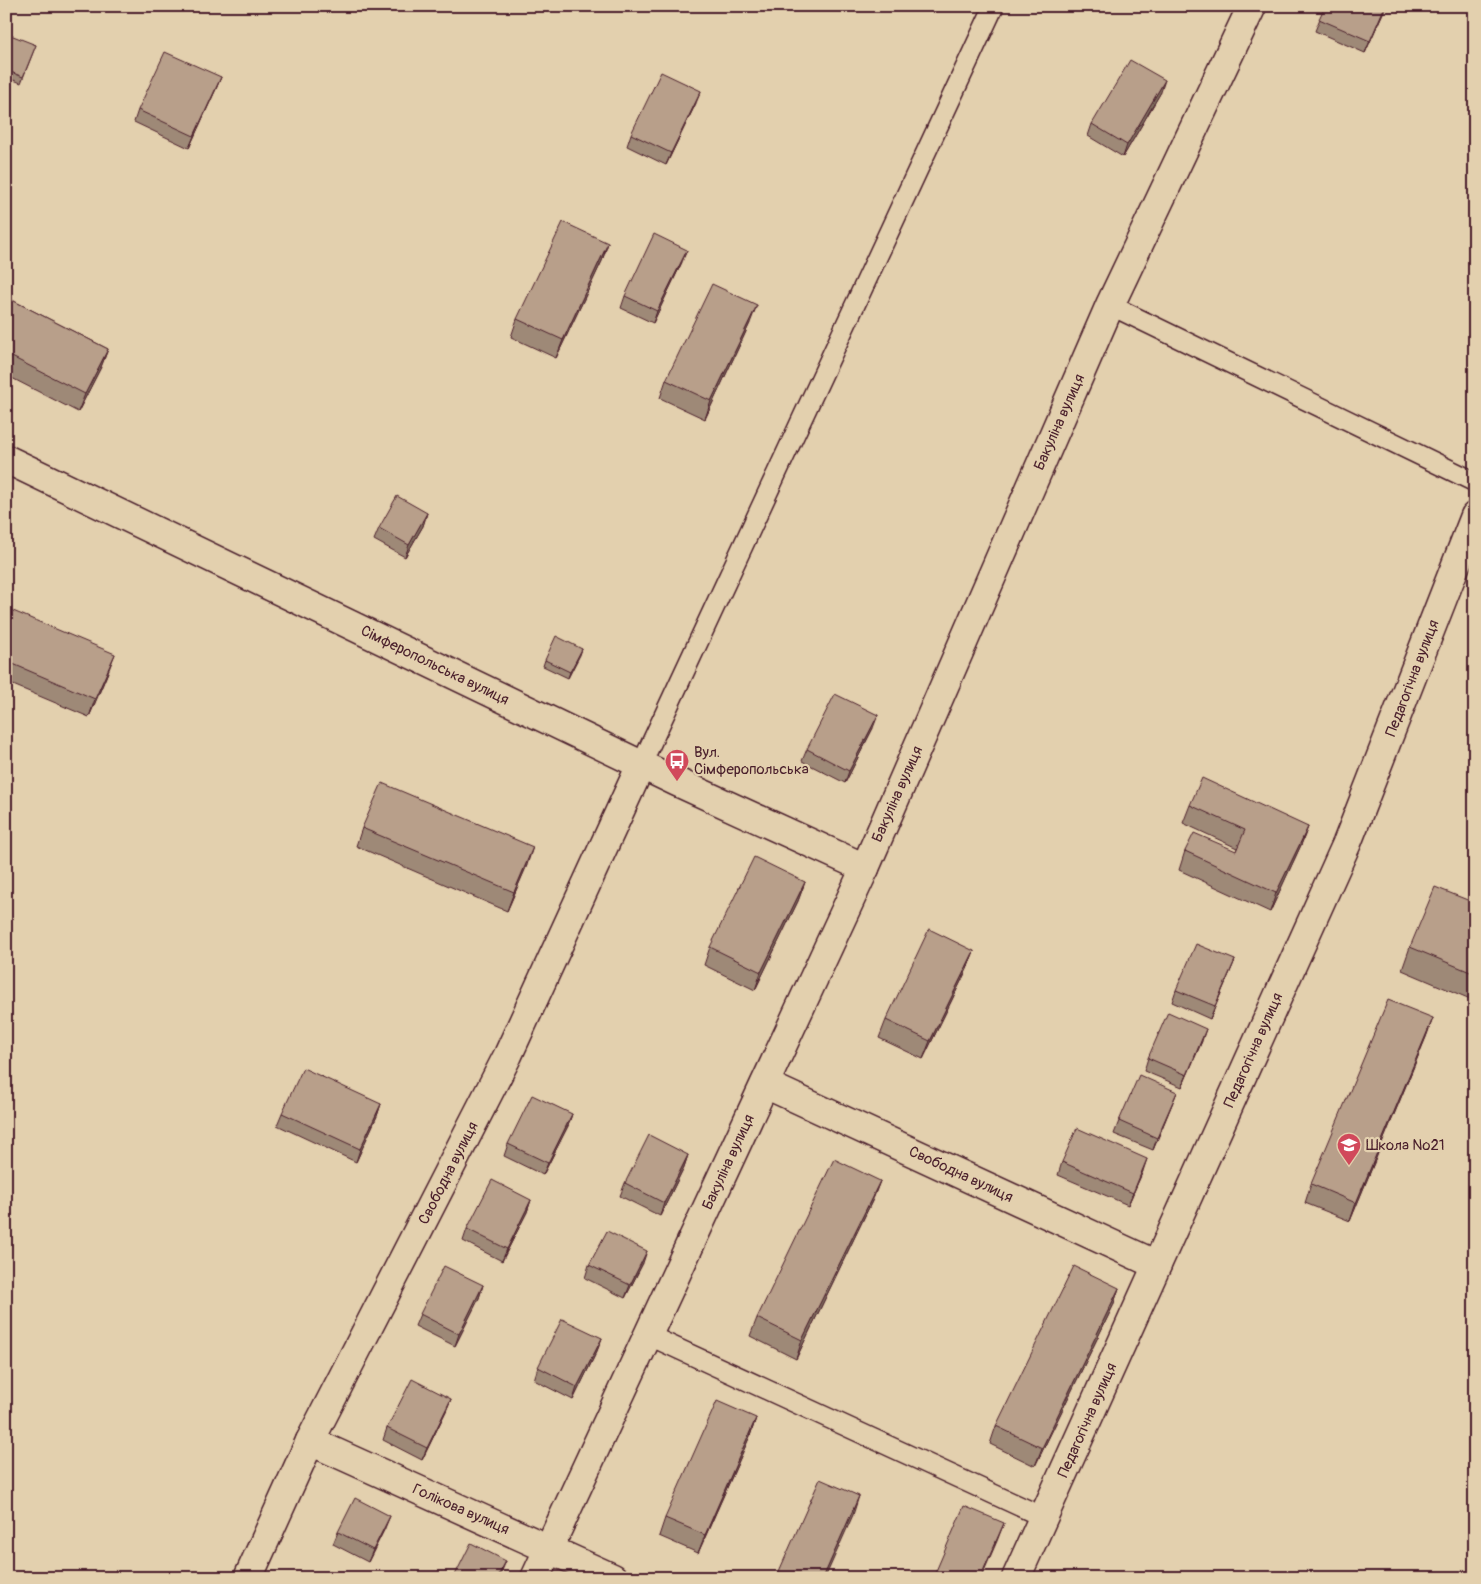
<svg xmlns="http://www.w3.org/2000/svg" width="1481" height="1584" viewBox="0 0 1481 1584" font-family="Pangolin,sans-serif">
	<rect width="100%" height="100%" fill="#e3d0ae"/>
	<filter id="ink" filterUnits="userSpaceOnUse"><feTurbulence type="fractalNoise" baseFrequency=".02" numOctaves="2"/><feDisplacementMap in="SourceGraphic" scale="10" xChannelSelector="R" yChannelSelector="G"/><feConvolveMatrix kernelMatrix="1 2 1 2 8 2 1 2 1" color-interpolation-filters="sRGB"/></filter>
	<g filter="url(#ink)">
		<g fill="none" stroke-linecap="round" stroke-linejoin="round">
			<defs>
				<g id="lane">
					<polyline points="1110,305 1475,482"/>
					<polyline points="641,765 994,6"/>
					<polyline points="648,1335 1043,1517"/>
				</g>
				<g id="street">
					<polyline points="865,868 1110,305 1252,6"/>
					<polyline points="765,1084 1157,1265"/>
					<polyline points="310,1441 613,1578"/>
					<polyline points="248,1578 310,1441 508,1055 641,765"/>
					<polyline points="1016,1578 1347,843 1475,516"/>
				</g>
				<polyline id="secondary" points="6,459 677,782 865,868 535,1578"/>
			</defs>
			<use href="#lane" stroke="#4a1f2b" stroke-width="22"/>
			<use href="#street" stroke="#4a1f2b" stroke-width="31"/>
			<use href="#secondary" stroke="#4a1f2b" stroke-width="31"/>
			<use href="#lane" stroke="#e3d0ae" stroke-width="19"/>
			<use href="#street" stroke="#e3d0ae" stroke-width="28"/>
			<use href="#secondary" stroke="#e3d0ae" stroke-width="28"/>
		</g>
		<g fill="#9e8977" stroke="#4a1f2b">
			<polygon points="1325,6 1386,6 1365,53 1315,31"/>
			<polygon points="6,37 36,45 21,83 6,77"/>
			<polygon points="221,77 216,89 189,148 134,122 138,110"/>
			<polygon points="1161,92 1123,157 1088,136 1092,124"/>
			<polygon points="696,103 666,165 627,146 631,134"/>
			<polygon points="608,243 602,261 556,358 511,337 517,319"/>
			<polygon points="682,262 653,323 621,308 625,296"/>
			<polygon points="6,297 108,349 101,367 78,412 6,375"/>
			<polygon points="750,323 705,419 660,398 666,380"/>
			<polygon points="427,513 423,526 405,557 374,540 379,528"/>
			<polygon points="6,608 108,672 89,717 6,682"/>
			<polygon points="582,649 568,678 543,666 545,660"/>
			<polygon points="873,728 845,783 802,761 807,749"/>
			<polygon points="1190,805 1308,827 1301,845 1270,912 1179,870 1185,851 1236,851 1237,848 1183,823"/>
			<polygon points="362,828 527,865 507,911 356,846"/>
			<polygon points="805,882 798,901 755,990 704,965 710,947"/>
			<polygon points="1475,903 1475,918 1473,922 1475,922 1475,1001 1402,970 1410,947"/>
			<polygon points="974,951 967,969 923,1059 879,1038 886,1020"/>
			<polygon points="1235,960 1210,1019 1172,1002 1176,990"/>
			<polygon points="1433,1018 1426,1037 1350,1221 1305,1203 1311,1184"/>
			<polygon points="1202,1041 1182,1087 1144,1071 1148,1058"/>
			<polygon points="1177,1092 1153,1150 1114,1134 1119,1121"/>
			<polygon points="381,1104 377,1116 356,1162 277,1125 282,1113"/>
			<polygon points="572,1114 568,1126 543,1175 504,1156 508,1144"/>
			<polygon points="688,1155 684,1167 660,1216 620,1196 625,1183"/>
			<polygon points="1062,1162 1143,1171 1128,1205 1058,1175"/>
			<polygon points="880,1181 873,1199 796,1359 750,1336 757,1318"/>
			<polygon points="531,1200 527,1212 502,1261 463,1241 467,1229"/>
			<polygon points="643,1263 625,1298 585,1278 589,1265"/>
			<polygon points="483,1285 479,1298 455,1346 415,1326 420,1314"/>
			<polygon points="1119,1288 1113,1306 1035,1466 990,1444 996,1426"/>
			<polygon points="602,1338 597,1351 573,1400 534,1380 538,1367"/>
			<polygon points="451,1399 446,1411 422,1460 383,1440 387,1428"/>
			<polygon points="756,1418 750,1436 698,1553 659,1536 665,1518"/>
			<polygon points="385,1528 368,1562 333,1544 338,1532"/>
		</g>
		<g fill="#816f61" stroke="#4a1f2b">
			<polygon points="1385,6 1386,6 1365,53 1370,41"/>
			<polygon points="221,77 216,89 189,148 194,136"/>
			<polygon points="1165,80 1161,92 1123,157 1127,145"/>
			<polygon points="701,91 696,103 666,165 671,153"/>
			<polygon points="608,243 602,261 556,358 563,340"/>
			<polygon points="687,250 682,262 653,323 657,311"/>
			<polygon points="757,305 750,323 705,419 711,401"/>
			<polygon points="108,349 101,367 78,412 85,394"/>
			<polygon points="427,513 423,526 405,557 409,545"/>
			<polygon points="582,649 580,655 568,678 570,672"/>
			<polygon points="115,654 108,672 89,717 95,699"/>
			<polygon points="878,715 873,728 845,783 849,771"/>
			<polygon points="1308,827 1301,845 1270,912 1276,893"/>
			<polygon points="533,847 527,865 507,911 514,892"/>
			<polygon points="805,882 798,901 755,990 761,972"/>
			<polygon points="974,951 967,969 923,1059 930,1041"/>
			<polygon points="1235,960 1230,972 1210,1019 1215,1006"/>
			<polygon points="1433,1018 1426,1037 1350,1221 1356,1203"/>
			<polygon points="1206,1029 1202,1041 1182,1087 1187,1075"/>
			<polygon points="1177,1092 1172,1104 1153,1150 1157,1138"/>
			<polygon points="381,1104 377,1116 356,1162 360,1149"/>
			<polygon points="572,1114 568,1126 543,1175 548,1163"/>
			<polygon points="688,1155 684,1167 660,1216 664,1203"/>
			<polygon points="1147,1159 1143,1171 1128,1205 1133,1193"/>
			<polygon points="880,1181 873,1199 796,1359 802,1340"/>
			<polygon points="531,1200 527,1212 502,1261 507,1249"/>
			<polygon points="647,1251 643,1263 625,1298 630,1285"/>
			<polygon points="483,1285 479,1298 455,1346 459,1334"/>
			<polygon points="1119,1288 1113,1306 1035,1466 1042,1448"/>
			<polygon points="602,1338 597,1351 573,1400 577,1387"/>
			<polygon points="451,1399 446,1411 422,1460 427,1448"/>
			<polygon points="756,1418 750,1436 698,1553 705,1535"/>
			<polygon points="859,1496 853,1515 825,1578 823,1578"/>
			<polygon points="390,1516 385,1528 368,1562 373,1550"/>
			<polygon points="1004,1523 997,1541 981,1578 980,1578"/>
			<polygon points="506,1561 499,1578 497,1578"/>
		</g>
		<g fill="#b89f8a" stroke="#4a1f2b">
			<polygon points="1325,6 1385,6 1370,41 1319,19"/>
			<polygon points="8,34 36,45 23,77 6,70 6,37"/>
			<polygon points="165,52 221,77 194,136 138,110"/>
			<polygon points="1130,60 1165,80 1127,145 1092,124"/>
			<polygon points="661,72 701,91 671,153 631,134"/>
			<polygon points="563,222 608,243 563,340 517,319"/>
			<polygon points="654,234 687,250 657,311 625,296"/>
			<polygon points="712,284 757,305 711,401 666,380"/>
			<polygon points="6,297 108,349 85,394 6,354"/>
			<polygon points="397,496 427,513 409,545 379,528"/>
			<polygon points="6,608 115,654 95,699 6,661"/>
			<polygon points="556,636 582,649 570,672 545,660"/>
			<polygon points="835,694 878,715 849,771 807,749"/>
			<polygon points="1202,778 1308,827 1276,893 1185,851 1194,833 1236,851 1245,830 1190,805"/>
			<polygon points="382,783 533,847 514,892 362,828"/>
			<polygon points="754,857 805,882 761,972 710,947"/>
			<polygon points="1435,887 1475,903 1475,917 1473,922 1475,922 1475,974 1410,947"/>
			<polygon points="929,929 974,951 930,1041 886,1020"/>
			<polygon points="1196,944 1235,960 1215,1006 1176,990"/>
			<polygon points="1388,1000 1433,1018 1356,1203 1311,1184"/>
			<polygon points="1168,1012 1206,1029 1187,1075 1148,1058"/>
			<polygon points="303,1068 381,1104 360,1149 282,1113"/>
			<polygon points="1139,1075 1177,1092 1157,1138 1119,1121"/>
			<polygon points="532,1095 572,1114 548,1163 508,1144"/>
			<polygon points="1077,1128 1147,1159 1133,1193 1062,1162"/>
			<polygon points="649,1135 688,1155 664,1203 625,1183"/>
			<polygon points="834,1159 880,1181 802,1340 757,1318"/>
			<polygon points="492,1180 531,1200 507,1249 467,1229"/>
			<polygon points="607,1231 647,1251 630,1285 589,1265"/>
			<polygon points="444,1266 483,1285 459,1334 420,1314"/>
			<polygon points="1074,1266 1119,1288 1042,1448 996,1426"/>
			<polygon points="562,1319 602,1338 577,1387 538,1367"/>
			<polygon points="412,1379 451,1399 427,1448 387,1428"/>
			<polygon points="717,1401 756,1418 705,1535 665,1518"/>
			<polygon points="820,1479 859,1496 823,1578 776,1578"/>
			<polygon points="355,1498 390,1516 373,1550 338,1532"/>
			<polygon points="964,1506 1004,1523 980,1578 933,1578"/>
			<polygon points="471,1543 506,1561 497,1578 454,1577"/>
			<polygon points="330,1571 343,1578 326,1578"/>
		</g>
	</g>
	<defs>
		<symbol id="bus-pin" viewBox="-11 -11 22 30"><path d="M0 17L-7.5 6A9.5 9.5 0 1 1 7.5 6Z" fill="#d1495b" stroke="#e3d0ae"/><path d="M-5-6H5V4H4V6H2V4H-2V6H-4V4H-5ZM-3.5-4V0h7V-4ZM-3.5 1.2v1.5H-2V1.2ZM2 1.2v1.5H3.5V1.2Z" fill="#fff"/></symbol>
		<symbol id="school-pin" viewBox="-11 -11 22 30"><path d="M0 17L-7.5 6A9.5 9.5 0 1 1 7.5 6Z" fill="#d1495b" stroke="#e3d0ae"/><path d="M0-5L7-2L0 1L-7-2ZM-4 1L0 2.5L4 1V4Q0 6-4 4Z" fill="#fff"/></symbol>
	</defs>
	<g fill-rule="evenodd">
		<use href="#bus-pin" x="663" y="747" width="28" height="38"/>
		<use href="#school-pin" x="1335" y="1131" width="28" height="38"/>
	</g>
	<g text-anchor="middle" stroke-width="4.5" stroke-linejoin="round" paint-order="stroke">
		<g font-size="15" fill="#4a1f2b" stroke="#e3d0ae">
			<text transform="translate(1059 422) rotate(-66)" y="5">Бакуліна вулиця</text>
			<text transform="translate(435 665) rotate(26)" y="5">Сімферопольська вулиця</text>
			<text transform="translate(1412 678) rotate(-69)" y="5">Педагогічна вулиця</text>
			<text transform="translate(897 794) rotate(-66)" y="5">Бакуліна вулиця</text>
			<text transform="translate(1253 1050) rotate(-66)" y="5">Педагогічна вулиця</text>
			<text transform="translate(728 1162) rotate(-65)" y="5">Бакуліна вулиця</text>
			<text transform="translate(448 1173) rotate(-63)" y="5">Свободна вулиця</text>
			<text transform="translate(961 1174) rotate(25)" y="5">Свободна вулиця</text>
			<text transform="translate(1087 1420) rotate(-66)" y="5">Педагогічна вулиця</text>
			<text transform="translate(461 1509) rotate(24)" y="5">Голікова вулиця</text>
		</g>
		<g font-size="15" fill="#4a1f2b" stroke="#e3d0ae" text-anchor="start">
			<text x="694" y="757">Вул.<tspan x="694" dy="17">Сімферопольська</tspan></text>
			<text x="1366" y="1150">Школа №21</text>
		</g>
	</g>
	<rect width="1481" height="1584" fill="none" stroke="#e3d0ae" stroke-width="25"/>
	<rect x="12" y="12" width="1456" height="1559" fill="none" stroke="#4a1f2b" stroke-width="2" filter="url(#ink)"/>
</svg>
